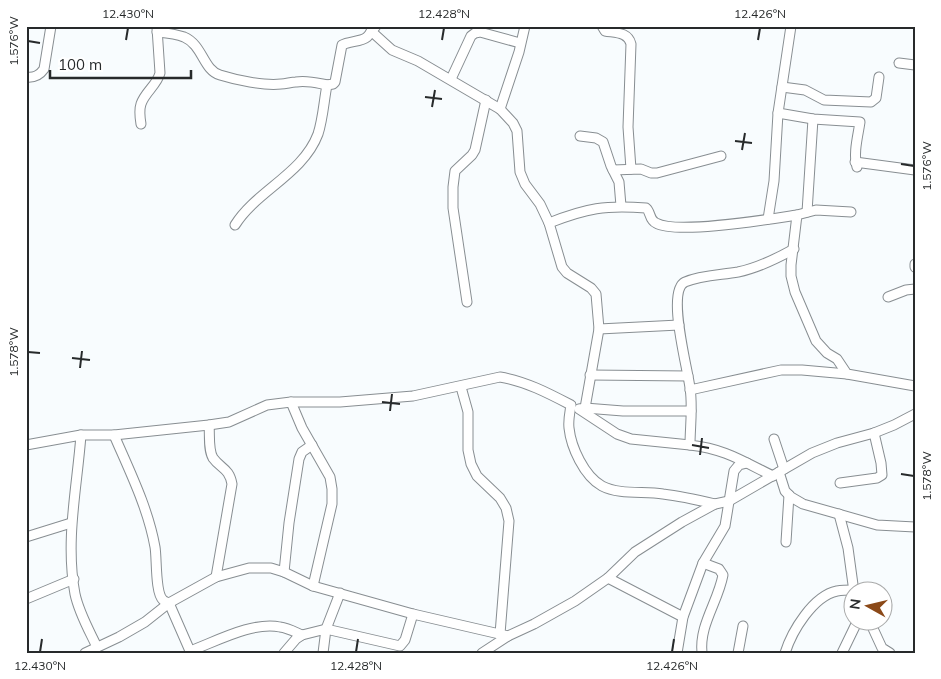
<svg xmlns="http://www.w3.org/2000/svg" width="941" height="679" viewBox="0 0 941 679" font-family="Mulish,sans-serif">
	<rect width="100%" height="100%" fill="#f8fcfe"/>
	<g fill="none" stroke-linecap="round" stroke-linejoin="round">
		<defs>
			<g id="street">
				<path d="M602,26L605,31C616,33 628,32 631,44L628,127L631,169"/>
				<polyline points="371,31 392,50 418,61 500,109 513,123 517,131 520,172 525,184 540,204 549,223 562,267 567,273 591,288 596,294 599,329 679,325"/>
				<path d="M157,32C166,33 176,34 184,37C203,45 203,70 220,75C236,80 264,86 281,84C286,84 291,82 296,82C307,80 317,83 327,85"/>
				<polyline points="899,63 915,65"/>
				<path d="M26,77C34,78 39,76 44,69L51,26"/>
				<polyline points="451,79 471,36 475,33 480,32 520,43"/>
				<polyline points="782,87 805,90 824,100 871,102 876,98 879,77"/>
				<polyline points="500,109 519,52 525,26"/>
				<path d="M778,113L813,119L860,122C858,136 853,153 857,167"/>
				<path d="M141,124C140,118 139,110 141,104C145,92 157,85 160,73L157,28"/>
				<polyline points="580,136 596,138 603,142 611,166 619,182 621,206"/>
				<polyline points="855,162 915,170"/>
				<polyline points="613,170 641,169 651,173 657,173 721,156"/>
				<polyline points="807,212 813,119"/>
				<polyline points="851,212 816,210 797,215 791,265 791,276 795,292 816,341 827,353 837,359 847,374 915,386"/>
				<polyline points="768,219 774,181 778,113 791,26"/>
				<path d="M549,223C587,208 605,205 646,208C651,212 649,220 656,223C677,235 770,219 797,215"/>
				<path d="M235,225C256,191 303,174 318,134C323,119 324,100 327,85L333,84L335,82L342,45C349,41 361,42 367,37C370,34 373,29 376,26"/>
				<polyline points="915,264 915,267"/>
				<polyline points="888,297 906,290 915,289"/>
				<polyline points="467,302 453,208 453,187 455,171 472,155 475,150 486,100"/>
				<polyline points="599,329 585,408 579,409 617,434 631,439 690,445"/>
				<polyline points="590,375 688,376"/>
				<polyline points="461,387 468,412 468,450 471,464 477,476 500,498 506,508 509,521 500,634"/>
				<polyline points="690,390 781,370 802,370 847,374"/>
				<polyline points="291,402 302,428 330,477 332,489 332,504 313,586"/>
				<polyline points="585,408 623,411 691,411"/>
				<path d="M209,425C210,435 208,450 213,458C221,469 229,468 232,484L216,577"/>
				<path d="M114,435C130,472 148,508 155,547C157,558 155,593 163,600C164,601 168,603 169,603L190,651C215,642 253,621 280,627C288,628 295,632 302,635L296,639L284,653"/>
				<polyline points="774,439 784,469"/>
				<polyline points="26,445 81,435"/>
				<polyline points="779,472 785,491 791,497 803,504 877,525 915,527"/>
				<path d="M773,476C742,461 725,449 690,445C690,427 693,407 690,388C688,369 666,291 685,282C701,275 721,275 738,272C758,268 776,259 794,249"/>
				<polyline points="840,483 877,478 882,475 881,463 874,433"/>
				<polyline points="839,514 848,548 854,592"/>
				<polyline points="26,537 71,523"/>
				<polyline points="786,542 789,495"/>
				<polyline points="284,572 289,523 299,459 302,452 312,445"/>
				<polyline points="608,578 683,617"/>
				<polyline points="340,593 326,629 400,646 405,640 413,614"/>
				<polyline points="26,599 74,579"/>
				<polyline points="870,622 882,648 890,653"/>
				<polyline points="302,635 326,629 323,653"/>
				<path d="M97,647C89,630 79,613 75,594C65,541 77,488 81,435H114L209,425L229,422L267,405L291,402H340L413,396L500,377C525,381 548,393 571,405C570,412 568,420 569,428C571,447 584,476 602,486C619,495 644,491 663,494C680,496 698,500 715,504"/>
				<polyline points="85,653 119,637 145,622 169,603 216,577 249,568 271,568 284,572 313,586 413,614 508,636"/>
				<polyline points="482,653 508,636 534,624 575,601 608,578 635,552 682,522 715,504 729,501 812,453 837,443 874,433 894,425 915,414"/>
				<polyline points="677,653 683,617 703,563 725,526 734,471 739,465 747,463"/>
				<path d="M702,653C699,625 718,602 723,575L719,569L703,563"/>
				<polyline points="738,653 743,626"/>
				<path d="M785,653C792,631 813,596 837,591C843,590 848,590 853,590"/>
				<polyline points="842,653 857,622"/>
			</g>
		</defs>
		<use href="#street" stroke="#888e92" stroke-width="11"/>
		<use href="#street" stroke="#fff" stroke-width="9"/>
	</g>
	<path fill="none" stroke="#272a2b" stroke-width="2" d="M126,40L128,28M442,40L444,28M758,40L760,28M28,41L40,43M425,97L442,99M432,107L435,90M735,141L752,143M742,150L745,133M901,164L914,166M28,352L40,353M72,358L90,360M80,368L82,351M382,402L400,404M390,411L392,394M692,445L709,448M700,455L702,438M901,474L914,476M40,652L42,639M356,652L358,639M672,652L674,639"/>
	<rect width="941" height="679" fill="none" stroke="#ffffff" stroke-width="55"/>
	<g transform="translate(868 606) rotate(278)"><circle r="24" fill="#ffffff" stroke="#a9aaaa"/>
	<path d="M0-4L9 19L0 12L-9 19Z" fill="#8b4918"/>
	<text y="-8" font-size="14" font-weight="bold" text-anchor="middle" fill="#272a2b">N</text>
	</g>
	<path d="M50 70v8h141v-8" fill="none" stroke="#272a2b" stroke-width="2.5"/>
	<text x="58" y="70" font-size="15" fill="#272a2b" stroke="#ffffff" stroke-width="4" paint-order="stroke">100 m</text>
	<rect x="28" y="28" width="886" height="624" fill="none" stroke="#272a2b" stroke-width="2"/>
	<g font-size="12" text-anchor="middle" fill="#272a2b">
		<text x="128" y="18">12.430°N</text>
		<text x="444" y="18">12.428°N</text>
		<text x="760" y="18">12.426°N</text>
		<text transform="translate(14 41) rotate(-90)" y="4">1.576°W</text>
		<text transform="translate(927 166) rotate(-90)" y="4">1.576°W</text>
		<text transform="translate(14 352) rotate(-90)" y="4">1.578°W</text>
		<text transform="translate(927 476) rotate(-90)" y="4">1.578°W</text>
		<text x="40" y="670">12.430°N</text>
		<text x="356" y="670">12.428°N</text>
		<text x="672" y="670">12.426°N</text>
	</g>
</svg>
